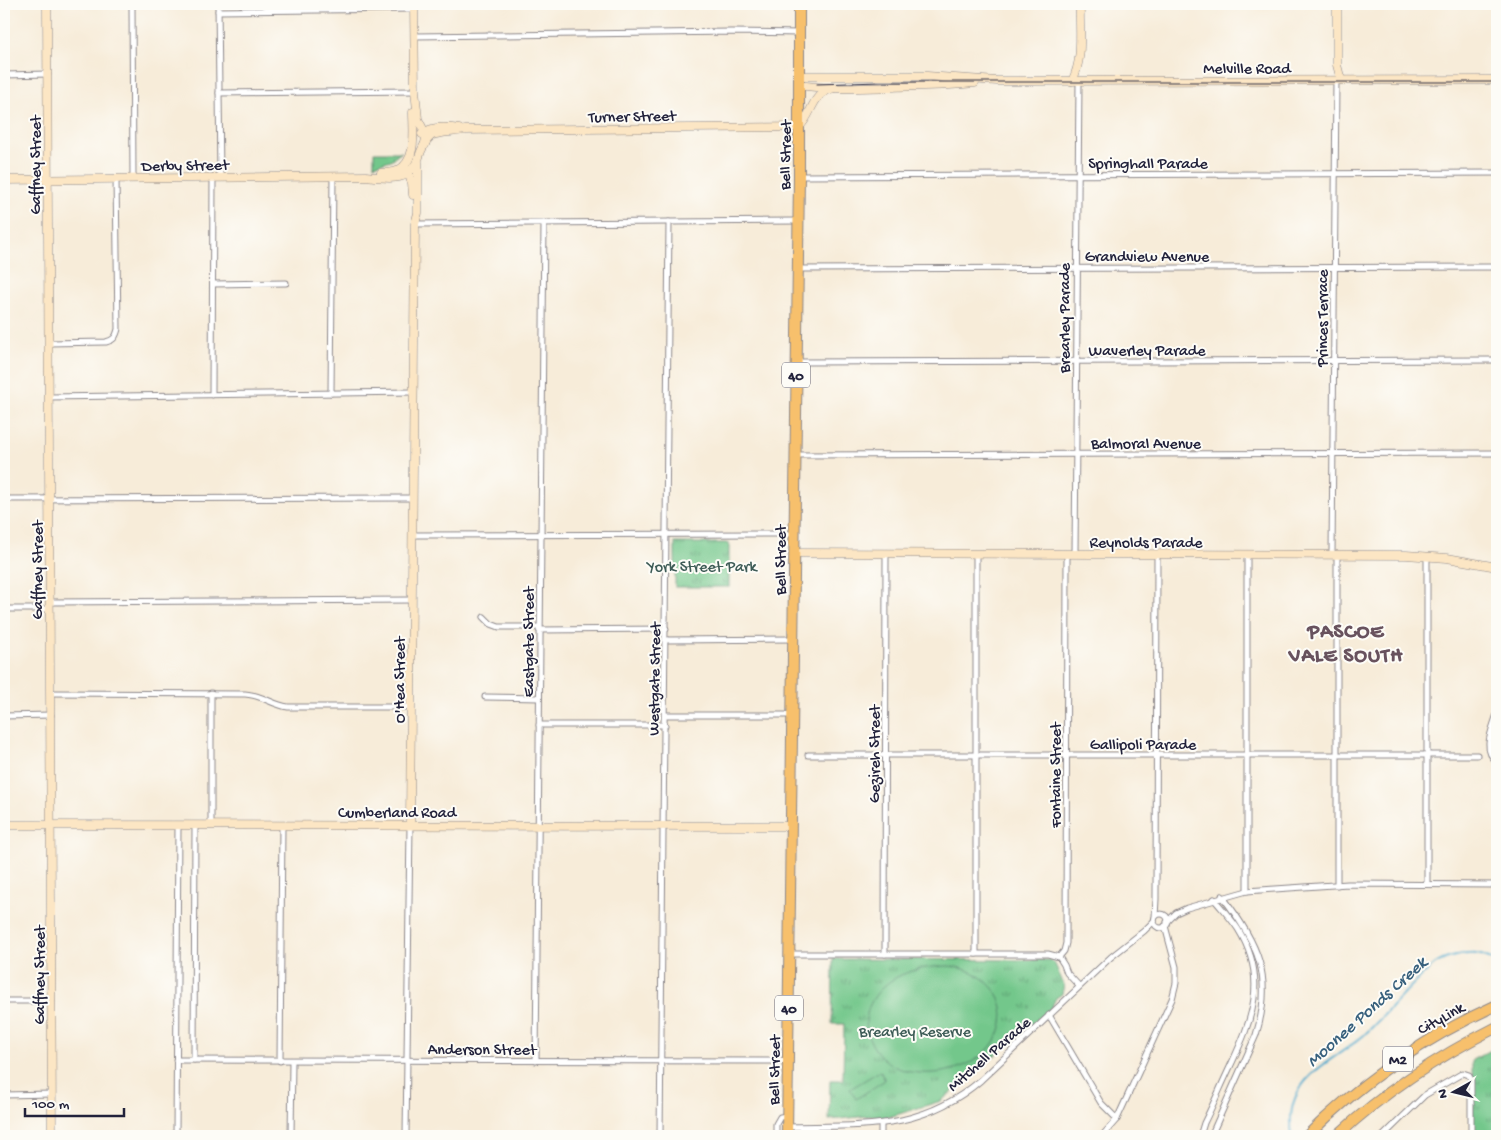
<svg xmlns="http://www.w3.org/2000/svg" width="1501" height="1140" viewBox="0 0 1501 1140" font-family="'Gochi Hand',sans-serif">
	<defs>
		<pattern id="park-tufts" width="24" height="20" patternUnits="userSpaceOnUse" patternTransform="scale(1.25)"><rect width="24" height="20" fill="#73c78b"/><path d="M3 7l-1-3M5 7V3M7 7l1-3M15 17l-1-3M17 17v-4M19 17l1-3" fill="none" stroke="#5ea173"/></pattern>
	</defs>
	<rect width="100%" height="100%" fill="#fdfcf7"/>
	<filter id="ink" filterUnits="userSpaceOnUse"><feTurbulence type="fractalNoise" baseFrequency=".02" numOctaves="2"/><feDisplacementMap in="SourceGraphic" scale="10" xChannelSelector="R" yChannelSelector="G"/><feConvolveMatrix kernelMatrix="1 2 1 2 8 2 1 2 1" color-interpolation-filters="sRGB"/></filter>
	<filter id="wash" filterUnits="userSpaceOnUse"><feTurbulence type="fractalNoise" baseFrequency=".0096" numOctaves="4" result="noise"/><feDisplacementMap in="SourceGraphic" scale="20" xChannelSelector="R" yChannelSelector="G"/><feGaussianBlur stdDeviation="1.12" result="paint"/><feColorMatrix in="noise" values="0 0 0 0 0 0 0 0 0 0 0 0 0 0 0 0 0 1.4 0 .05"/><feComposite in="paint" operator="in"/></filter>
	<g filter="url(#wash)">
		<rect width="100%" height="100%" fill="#f7ecd9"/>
		<g fill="url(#park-tufts)" stroke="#4a7463">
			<polygon points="374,152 402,152 391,160 374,165"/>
			<rect x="675" y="543" width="54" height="44"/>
			<path d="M1497,725V757C1488,748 1494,736 1497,725Z"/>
			<polygon points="833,959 1051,960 1055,964 1064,985 1062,994 1056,998 1051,1008 941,1101 886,1118 869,1116 829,1120 830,1080 843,1080 844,1024 832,1024"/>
			<polygon points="1497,1047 1497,1136 1473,1136 1472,1060"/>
		</g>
		<g fill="#73c78b" stroke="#4a7463">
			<path d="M947,966C986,968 1019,1004 994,1042C979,1065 946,1075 920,1073C874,1071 847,1020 883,987C900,971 924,967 947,966Z"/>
			<polygon points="880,1071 885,1080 856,1099 850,1089"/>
		</g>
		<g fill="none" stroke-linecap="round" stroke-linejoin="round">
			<path stroke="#50abce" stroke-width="2" d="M1292,1136C1290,1120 1290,1107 1298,1092C1312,1066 1343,1054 1364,1035C1388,1013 1409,985 1434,965C1445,957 1469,951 1481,955C1488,958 1493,958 1497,964"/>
		</g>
	</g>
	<g filter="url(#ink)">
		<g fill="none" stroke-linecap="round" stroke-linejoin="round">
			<defs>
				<g id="street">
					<polyline points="132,4 133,178"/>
					<polyline points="218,4 220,177"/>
					<polyline points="218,11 414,9"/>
					<polyline points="415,36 731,32 799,33"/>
					<polyline points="4,75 48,74"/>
					<polyline points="219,93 415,91"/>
					<polyline points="799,176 1497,173"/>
					<polyline points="415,224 798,221"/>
					<polyline points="797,269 1497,267"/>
					<polyline points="213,284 286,283"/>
					<path d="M49,343L106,342C114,340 116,337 118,329L116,178"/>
					<polyline points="796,362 1497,360"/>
					<polyline points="331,393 333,176"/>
					<polyline points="212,395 213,177"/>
					<polyline points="49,397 413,392"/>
					<polyline points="795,455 1497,453"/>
					<polyline points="4,499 413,498"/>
					<polyline points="412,535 794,534"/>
					<polyline points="1067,554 1066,943 1064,951 1059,957 1064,965 1067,973 1079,986"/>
					<polyline points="1075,554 1079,81"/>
					<polyline points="1332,555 1336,80"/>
					<polyline points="50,602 412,600"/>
					<polyline points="4,609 50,609"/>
					<polyline points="484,617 491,624 499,627 539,627"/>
					<polyline points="539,630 666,629"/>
					<polyline points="666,640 793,639"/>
					<path d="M51,693L245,694C263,695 272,705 288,707H411"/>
					<polyline points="211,693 211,825"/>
					<polyline points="485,697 539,698"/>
					<path d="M1497,714C1493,728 1481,751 1497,761"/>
					<polyline points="665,715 792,715"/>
					<polyline points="4,716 51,715"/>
					<polyline points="539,725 665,725"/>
					<polyline points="808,755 1477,755"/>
					<polyline points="1427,884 1427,556"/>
					<polyline points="1337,885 1337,555"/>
					<polyline points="1247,891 1247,555"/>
					<circle cx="1161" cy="921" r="7"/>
					<polyline points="1155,917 1156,899 1157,555"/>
					<polyline points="1167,922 1176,913 1187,908 1247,891 1348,884 1497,885"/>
					<polyline points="790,954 1048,954 1059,957"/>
					<polyline points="885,954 886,554"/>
					<polyline points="976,954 976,554"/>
					<polyline points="4,1001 52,1001"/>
					<polyline points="1049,1015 1101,1103 1117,1119"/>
					<polyline points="176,1060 788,1061"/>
					<polyline points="194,1060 195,825"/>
					<polyline points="280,1061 282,825"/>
					<polyline points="536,1061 544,223"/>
					<polyline points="4,1095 52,1094"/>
					<path d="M787,1127C861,1125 921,1132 981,1080L1111,957L1144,931L1154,921"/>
					<polyline points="176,1136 178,825"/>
					<polyline points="291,1136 292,1061"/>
					<polyline points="406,1136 410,825"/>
					<polyline points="660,1136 669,222"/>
					<polyline points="776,1136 776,1124 780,1117 787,1116"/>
					<polyline points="881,1136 881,1124"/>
					<polyline points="1102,1136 1117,1119 1172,999 1176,983 1176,967 1165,926"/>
					<path d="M1200,1136L1204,1123C1213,1105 1221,1086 1230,1067C1252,1020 1269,979 1238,929C1231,918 1222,909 1214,899"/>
					<path d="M1211,1136L1256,1035C1274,977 1258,943 1222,896"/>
					<polyline points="1383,1136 1425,1095 1463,1073 1469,1075 1471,1080 1471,1136"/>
				</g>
				<g id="secondary">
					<polyline points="47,4 52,1136"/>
					<polyline points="414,4 415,91 418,119 426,135 425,145"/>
					<polyline points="1337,4 1337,65 1341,80"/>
					<polyline points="799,76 927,76 997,81 1497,80"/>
					<path d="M1072,81C1084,59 1079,29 1080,4"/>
					<path d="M799,85C830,90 861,88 893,87C920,86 947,86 975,83"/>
					<path d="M422,134C432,126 446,127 459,129"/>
					<polyline points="407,170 412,183 413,195"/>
					<path d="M381,173C386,173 392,173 397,171C418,161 413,130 413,112"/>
					<path d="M4,180L366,176C391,179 409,183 419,157C421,150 426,140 431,136C436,132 457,132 465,130L799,127C814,113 810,94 834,88"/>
					<polyline points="794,553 1406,555 1447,558 1497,567"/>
					<polyline points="4,825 790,826"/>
					<polyline points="410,825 415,224 418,213 418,162"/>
				</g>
				<g id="highway">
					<polyline points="787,1136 799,176 799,4"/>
					<path d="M1307,1136C1363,1080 1426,1037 1497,1005"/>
					<path d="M1337,1136C1384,1092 1439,1056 1497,1027"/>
				</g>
			</defs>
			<use href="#street" stroke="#8c878a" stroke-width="7"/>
			<use href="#secondary" stroke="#8c878a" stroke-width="9"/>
			<use href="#highway" stroke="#8c878a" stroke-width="12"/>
			<use href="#street" stroke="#fff" stroke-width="5"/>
			<use href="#secondary" stroke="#fce6c4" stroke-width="8"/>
			<use href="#highway" stroke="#f7c06c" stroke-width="10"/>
			<polyline stroke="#22223b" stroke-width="1" points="817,84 880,82 1497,82"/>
		</g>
	</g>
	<g text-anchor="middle" stroke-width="4" stroke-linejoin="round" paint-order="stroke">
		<g fill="#fdfcf7" stroke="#646373" stroke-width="1">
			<rect x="782" y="362.5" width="28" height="25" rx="4"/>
			<rect x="775" y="995.5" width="28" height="25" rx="4"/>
			<rect x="1383" y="1046.5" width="30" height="25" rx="4"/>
		</g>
		<g font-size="15" font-weight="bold" fill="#22223b">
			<text x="796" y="380">40</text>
			<text x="789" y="1013">40</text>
			<text x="1398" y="1064">M2</text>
		</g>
		<g font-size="16" fill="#22223b" stroke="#fdfcf7">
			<text x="1247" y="73">Melville Road</text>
			<text transform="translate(632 115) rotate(-1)" y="6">Turner Street</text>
			<text transform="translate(784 155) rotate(-89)" y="6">Bell Street</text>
			<text x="1148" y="168">Springhall Parade</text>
			<text transform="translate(185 164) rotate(-1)" y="6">Derby Street</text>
			<text transform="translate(34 165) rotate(-90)" y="6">Gaffney Street</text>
			<text x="1147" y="261">Grandview Avenue</text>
			<text transform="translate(1063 318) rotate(-90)" y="6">Brearley Parade</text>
			<text transform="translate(1321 318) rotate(-90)" y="6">Princes Terrace</text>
			<text x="1147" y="355">Waverley Parade</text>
			<text x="1146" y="448">Balmoral Avenue</text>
			<text x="1146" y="547">Reynolds Parade</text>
			<text transform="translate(779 560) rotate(-90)" y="6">Bell Street</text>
			<text transform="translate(36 570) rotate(-90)" y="6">Gaffney Street</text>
			<text transform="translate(527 642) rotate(-90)" y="6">Eastgate Street</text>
			<text transform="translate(653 679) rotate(-89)" y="6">Westgate Street</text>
			<text transform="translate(398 680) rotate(-90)" y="6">O'Hea Street</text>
			<text x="1143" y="749">Gallipoli Parade</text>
			<text transform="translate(873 754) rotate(-90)" y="6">Gezireh Street</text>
			<text transform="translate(1054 775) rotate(-90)" y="6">Fontaine Street</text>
			<text x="397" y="817">Cumberland Road</text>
			<text transform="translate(38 975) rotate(-90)" y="6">Gaffney Street</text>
			<text transform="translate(1440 1017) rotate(-29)" y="6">CityLink</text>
			<text x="482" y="1054">Anderson Street</text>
			<text transform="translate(988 1053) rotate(-41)" y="6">Mitchell Parade</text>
			<text transform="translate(773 1070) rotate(-89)" y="6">Bell Street</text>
		</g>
		<g font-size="16" fill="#3e5c57" stroke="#fdfcf7">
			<text x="702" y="571">York Street Park</text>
			<text x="915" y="1036">Brearley Reserve</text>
		</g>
		<g font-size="18" font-style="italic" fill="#37607d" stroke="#fdfcf7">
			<text transform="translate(1366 1011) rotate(-42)" y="6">Moonee Ponds Creek</text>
		</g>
		<g font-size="21" font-weight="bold" letter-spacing="1" fill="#68525e" stroke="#fdfcf7">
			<text x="1346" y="637">PASCOE<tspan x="1346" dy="24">VALE SOUTH</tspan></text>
		</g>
	</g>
	<rect width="1501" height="1140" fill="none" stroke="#fdfcf7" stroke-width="20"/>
	<g transform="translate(1454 1092) rotate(262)" stroke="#fdfcf7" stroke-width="4" paint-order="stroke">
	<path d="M0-4L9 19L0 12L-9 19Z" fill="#22223b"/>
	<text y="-8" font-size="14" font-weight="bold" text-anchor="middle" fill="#22223b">N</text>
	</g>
	<path d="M25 1108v8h99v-8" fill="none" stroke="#22223b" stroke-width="2.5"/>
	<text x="32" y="1108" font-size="15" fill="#22223b" stroke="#fdfcf7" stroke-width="4" paint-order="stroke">100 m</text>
</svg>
